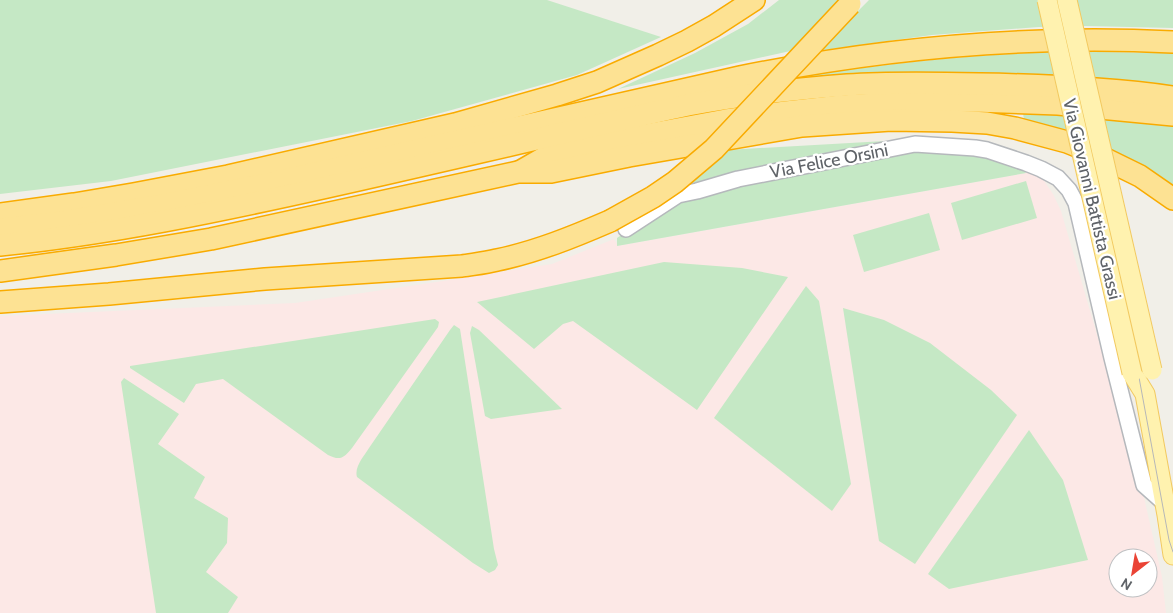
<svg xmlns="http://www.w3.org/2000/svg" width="1173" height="613" viewBox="0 0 1173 613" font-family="Cabin,sans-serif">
	<rect width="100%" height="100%" fill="#f1efe8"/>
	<path fill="#fce8e6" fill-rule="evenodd" d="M1038,172L1053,194L1061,211L1143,493L1162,577L1166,613H0V316L295,303L443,281L552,264L614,239L618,246L1026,173ZM1118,558H1148V588H1118Z"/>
	<g fill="#c5e8c5">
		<polygon points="0,0 547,0 661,37 577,75 412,121 111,181 0,194"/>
		<polygon points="779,0 845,0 858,11 869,0 1173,0 1173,28 1086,26 1039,27 932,35 824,50 795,50 618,89 695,53 748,24"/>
		<path d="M1051,52H1099L1173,53V90L759,83C856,67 952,56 1051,52Z"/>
		<polygon points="1023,113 1067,115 1173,124 1173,188 1154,174 1127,158 1070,132 1024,120"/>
		<polygon points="885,141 796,161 734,172 713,184 682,188 726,150"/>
		<polygon points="916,150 980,153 1020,166 1026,173 617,246 617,238 678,197"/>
		<polygon points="1026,181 1037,218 962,240 951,203"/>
		<polygon points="929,213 940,250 864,272 853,235"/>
		<polygon points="664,262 742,268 788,277 697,410 573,321 563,324 534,349 477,302"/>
		<polygon points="806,286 819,301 851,484 832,511 714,418"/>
		<polygon points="843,308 884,320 930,343 991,390 1017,415 915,564 879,541"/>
		<path d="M435,319L439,322L438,327L352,448C344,458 340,461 328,455L223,379L196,384L184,403L130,368V366Z"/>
		<path d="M454,325L460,329L494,549L498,565L495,570L489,573L473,563L357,477C354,467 364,456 369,448L450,330Z"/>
		<polygon points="472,326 479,330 562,409 491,419 485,416 470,333"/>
		<polygon points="124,378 179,414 158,444 205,477 194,498 228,518 227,543 206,572 238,597 228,613 156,613 121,382"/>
		<polygon points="1029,430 1063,480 1088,560 949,589 928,574"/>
	</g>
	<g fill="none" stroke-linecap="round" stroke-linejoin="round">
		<defs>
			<polyline id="minor" points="626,229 678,195 697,191 738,179 915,144 975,148 987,150 1026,163 1041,169 1058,178 1069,190 1076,203 1112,358 1144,485 1162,501 1166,506"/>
			<polyline id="major" points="1132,373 1145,394 1167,515 1173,555"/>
			<g id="highway">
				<polyline points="521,171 547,156 624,139 726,120 786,112 841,106 893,103 975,101 1058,104 1173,115"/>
				<polyline points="0,214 74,204 133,194 228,176 455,124 557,95 597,82 658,55 687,41 714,26 754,0"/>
				<path d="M0,229L61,222L167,204L271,183L740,77C882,48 1028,35 1173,42"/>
				<path d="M0,245C110,234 219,211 327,187C448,160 568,131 688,105C741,95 793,89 847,85C891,82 935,83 980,84C1044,85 1109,88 1173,97"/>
				<polyline points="0,271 116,255 211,239 518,172 551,172 629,156 802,126 891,120 952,121 987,123 1015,128 1067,142 1089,151 1140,176 1173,199"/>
				<path d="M0,302L109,294L265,279L462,266C474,264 485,263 497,260C536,252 573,237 610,221"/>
			</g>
		</defs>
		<use href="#minor" stroke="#b5b8bc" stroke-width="18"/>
		<use href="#major" stroke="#f2c960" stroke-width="21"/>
		<use href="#highway" stroke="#f9ab00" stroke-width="24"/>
		<use href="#minor" stroke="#fff" stroke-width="15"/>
		<use href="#major" stroke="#fff2af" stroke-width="19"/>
		<use href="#highway" stroke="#fde293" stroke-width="21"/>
		<polyline stroke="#b6b7b8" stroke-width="1" points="1053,0 1138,372 1169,540 1173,552"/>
		<defs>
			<g id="major-bridge">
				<polyline points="1047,0 1132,373"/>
				<polyline points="1067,0 1152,370"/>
			</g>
			<polyline id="highway-bridge" points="610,221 653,197 675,182 714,149 850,4"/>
		</defs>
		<use href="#major-bridge" stroke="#f2c960" stroke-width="21" stroke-linecap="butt"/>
		<use href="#highway-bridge" stroke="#f9ab00" stroke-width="24" stroke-linecap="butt"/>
		<use href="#major-bridge" stroke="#fff2af" stroke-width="19"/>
		<use href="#highway-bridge" stroke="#fde293" stroke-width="21"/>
	</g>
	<g text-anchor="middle" stroke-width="4.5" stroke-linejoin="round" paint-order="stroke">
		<g font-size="18" fill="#5f6368" stroke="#fff">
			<text transform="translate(829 161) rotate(-11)" y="6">Via Felice Orsini</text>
			<text transform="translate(1092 199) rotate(77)" y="6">Via Giovanni Battista Grassi</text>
		</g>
	</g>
	<g transform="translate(1133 573) rotate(211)"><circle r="24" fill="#ffffff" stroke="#bfc1c3"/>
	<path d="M0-4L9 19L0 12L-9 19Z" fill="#ea4335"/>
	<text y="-8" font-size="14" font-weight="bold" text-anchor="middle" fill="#5f6368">N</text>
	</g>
</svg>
